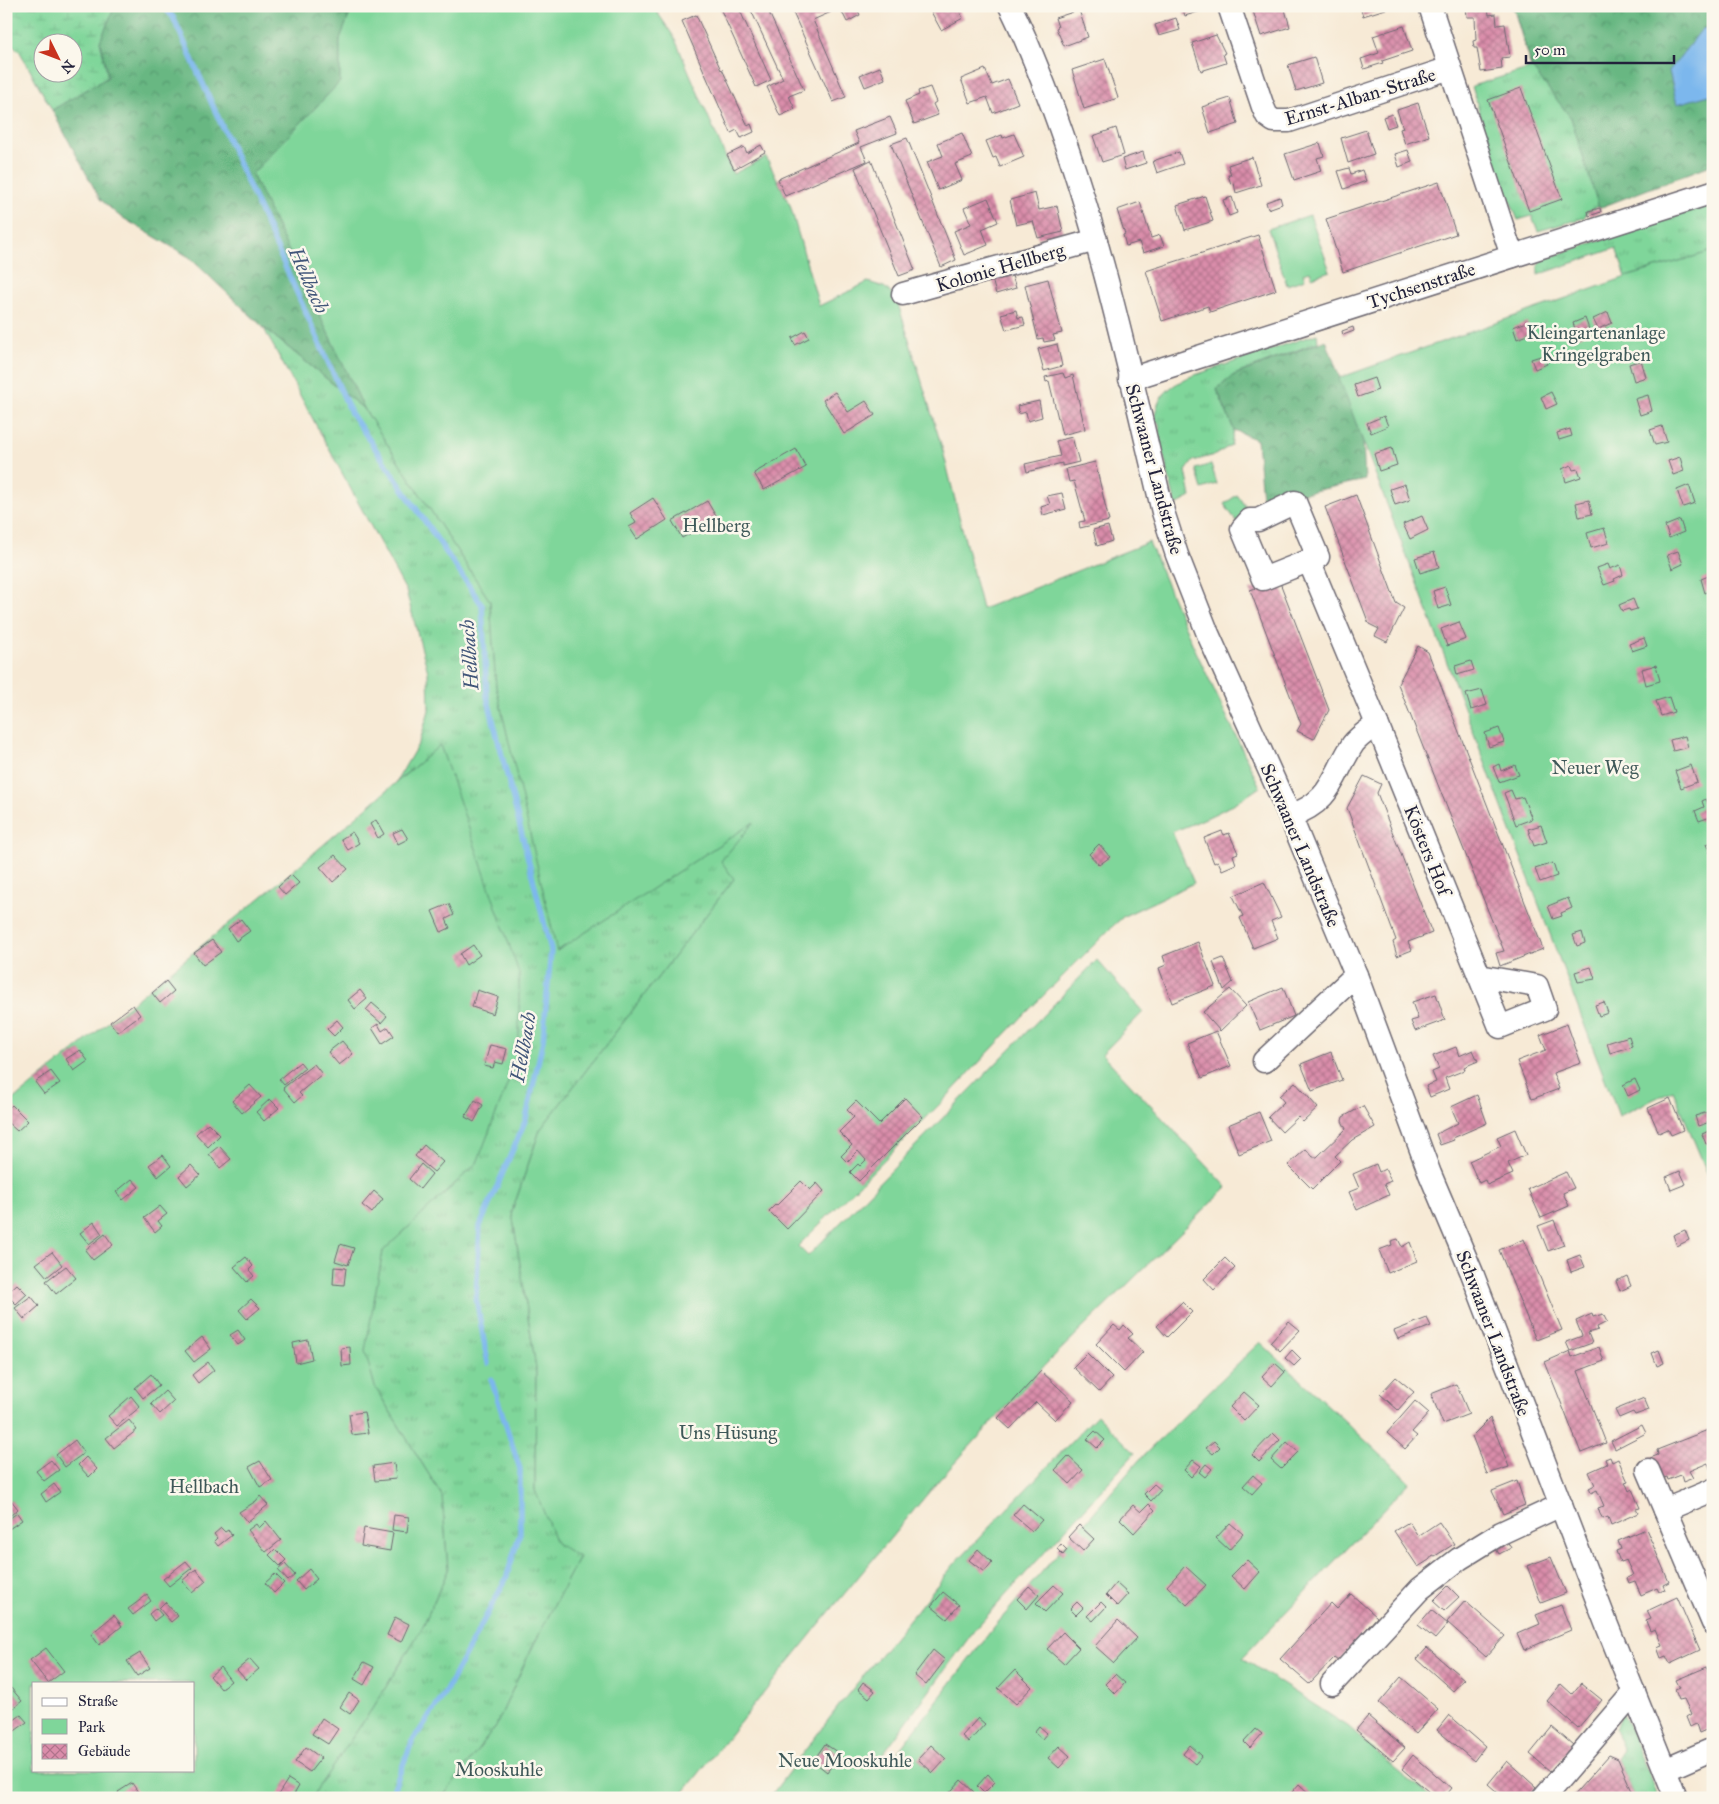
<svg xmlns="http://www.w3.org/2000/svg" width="1719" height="1804" viewBox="0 0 1719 1804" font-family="'IM FELL Great Primer',serif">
	<defs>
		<pattern id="grass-tufts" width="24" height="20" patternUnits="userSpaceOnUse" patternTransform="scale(1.25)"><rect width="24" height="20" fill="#7fd69a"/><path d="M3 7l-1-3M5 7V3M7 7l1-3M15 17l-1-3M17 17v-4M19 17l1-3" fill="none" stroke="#6db786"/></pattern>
		<pattern id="forest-crowns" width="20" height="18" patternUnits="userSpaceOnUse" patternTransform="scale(1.25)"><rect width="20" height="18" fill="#67b782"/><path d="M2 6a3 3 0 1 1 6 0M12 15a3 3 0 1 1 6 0" fill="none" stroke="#54946c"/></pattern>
		<pattern id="wetland-marsh" width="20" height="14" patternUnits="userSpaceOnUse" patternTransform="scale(1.25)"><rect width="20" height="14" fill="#7fd69a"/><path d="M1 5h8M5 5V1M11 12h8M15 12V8" fill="none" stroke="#6db786"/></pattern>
		<pattern id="building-cross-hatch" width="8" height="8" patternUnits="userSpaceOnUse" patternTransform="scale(1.25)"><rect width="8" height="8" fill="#da8daa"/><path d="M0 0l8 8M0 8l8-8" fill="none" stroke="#b0738c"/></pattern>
	</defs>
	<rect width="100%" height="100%" fill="#fbf7ec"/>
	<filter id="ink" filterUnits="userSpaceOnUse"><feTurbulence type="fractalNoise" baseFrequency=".02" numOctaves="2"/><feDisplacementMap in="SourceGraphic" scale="10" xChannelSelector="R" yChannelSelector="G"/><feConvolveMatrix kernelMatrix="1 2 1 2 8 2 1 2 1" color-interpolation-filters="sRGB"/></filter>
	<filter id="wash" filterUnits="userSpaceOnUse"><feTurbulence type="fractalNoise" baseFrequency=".0096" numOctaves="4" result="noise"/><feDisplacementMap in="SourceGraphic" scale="20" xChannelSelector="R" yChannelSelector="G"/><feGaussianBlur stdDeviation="1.12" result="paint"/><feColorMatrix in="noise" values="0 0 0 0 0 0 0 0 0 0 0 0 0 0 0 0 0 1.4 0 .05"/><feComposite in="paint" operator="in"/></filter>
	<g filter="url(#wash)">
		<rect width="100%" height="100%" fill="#f7ead6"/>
		<g fill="url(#grass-tufts)" stroke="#507c6a">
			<polygon points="1513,6 1713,6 1713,164 1587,211 1584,218 1538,231 1532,216 1518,220 1492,158 1472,86 1531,68"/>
			<polygon points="1713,202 1713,251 1626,277 1616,248 1538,275 1538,268 1541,260"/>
			<polygon points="263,327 365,410 490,601 496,686 558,950 755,821 734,879 540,1130 512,1212 536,1368 535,1490 579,1557 528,1656 496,1726 442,1798 311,1798 376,1703 422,1628 448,1570 442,1496 375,1387 364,1351 383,1251 477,1163 440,746 396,782 420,741 429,710 428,672 406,591"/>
			<path d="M1317,334L1318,342L1234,375L1217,389L1234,430L1231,445L1215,455L1193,461L1186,471L1191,497L1176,505L1160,441L1159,423L1154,421C1157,396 1167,388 1189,377Z"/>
			<polygon points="1623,1712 1658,1798 1635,1798 1618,1759 1624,1750 1615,1730"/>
		</g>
		<g fill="url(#forest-crowns)" stroke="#446c5e">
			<polygon points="115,6 353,6 340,39 340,82 252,174 365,410 263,327 189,257 118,215 100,199 52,110 108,77 100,41"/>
			<polygon points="1513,6 1713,6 1713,164 1599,208 1571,118 1532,68"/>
			<polygon points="1326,340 1363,442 1365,480 1300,494 1263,510 1257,440 1234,430 1217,389 1234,375"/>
		</g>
		<path fill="url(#wetland-marsh)" stroke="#507c6a" fill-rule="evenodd" d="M6,6H115L100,41L108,77L52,110L20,52L6,38ZM42,42H72V72H42Z"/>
		<g fill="#7fd69a" stroke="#507c6a" fill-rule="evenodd">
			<path d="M353,6H653L674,37L733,174L766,157L790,205L819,306L868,282L884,287L896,297L943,451L982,609L1149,542L1192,643L1260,787C1230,808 1206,819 1172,832L1194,883L1124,916L1114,925L1021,1018L940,1104L798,1246L808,1256L1097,960L1143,1012L1102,1054L1227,1187L1046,1364L939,1480L830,1611L679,1798H442L496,1726L528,1656L579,1557L556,1543L535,1490L536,1368L512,1212L540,1130L734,879L721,861L754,822L557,951L496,686L490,601L365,410L252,174L340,82V39Z"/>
			<polygon points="1310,215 1330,271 1312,277 1310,271 1303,273 1305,279 1287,285 1268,229"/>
			<polygon points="1713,251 1713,1187 1673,1090 1619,1116 1339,378 1626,277"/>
			<polygon points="1211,464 1217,484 1202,489 1196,469"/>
			<polygon points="1237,495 1250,513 1237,522 1224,504"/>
			<path d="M440,745L519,973V1054L477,1163L383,1251L365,1351L375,1387L442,1496L448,1570L422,1628L376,1703L311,1798H6V1106L288,875ZM34,1683H194V1770H34Z"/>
			<polygon points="1260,1342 1410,1482 1242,1658 1349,1727 1396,1769 1432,1798 769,1798 841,1703 956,1562 1097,1415 1135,1453 976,1628 882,1755 890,1762 994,1627 1141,1458"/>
		</g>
		<polygon fill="#7bb7ed" stroke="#4e6c94" points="1713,27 1713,94 1677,104 1669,71 1702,29"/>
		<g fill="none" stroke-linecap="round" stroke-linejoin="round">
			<g stroke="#7bb7ed" stroke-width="5.5">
				<polyline points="163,6 173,17 351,413 482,605 487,696 551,950 543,1040 526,1119 480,1226 476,1298 488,1363"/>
				<polyline points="390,1798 412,1742 442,1698 506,1579 520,1533 520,1469 491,1379"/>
			</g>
		</g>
		<g id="blocks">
			<g fill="url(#building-cross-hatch)">
				<polygon points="719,6 738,6 771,80 756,87"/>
				<polygon points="749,6 766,6 804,90 789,96 795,109 780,116 767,87 783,79"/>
				<polygon points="790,6 829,6 831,12 813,20 846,97 833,102"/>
				<polygon points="839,6 856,6 860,15 847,22"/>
				<polygon points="932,6 957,6 963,18 941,30 929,8"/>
				<polygon points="1182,6 1209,6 1210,8 1185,16"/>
				<polygon points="1259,6 1284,6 1290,27 1261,36 1252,8"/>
				<polygon points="1362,6 1388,6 1389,8 1363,16 1360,7"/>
				<polygon points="1466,6 1488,6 1489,15 1496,14 1497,25 1505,24 1510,57 1501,58 1502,69 1481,72 1477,48 1474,48 1473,41 1476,40 1475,17 1467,17"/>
				<polygon points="1079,10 1088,37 1064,46 1056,28 1058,27 1055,18"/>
				<polygon points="696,15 721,70 722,69 748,126 751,124 754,132 741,138 737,130 731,133 682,21"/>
				<polygon points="1176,18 1180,30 1159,36 1155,25"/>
				<polygon points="1404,26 1412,51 1382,61 1383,63 1364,69 1361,59 1379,53 1373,36"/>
				<polygon points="1216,35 1225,53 1223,54 1226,63 1201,71 1192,43"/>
				<polygon points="1314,57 1322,83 1296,91 1288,65"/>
				<polygon points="1105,59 1118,98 1084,109 1072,70"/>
				<polygon points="880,67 885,79 865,87 860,75"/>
				<polygon points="985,69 992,85 1008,79 1018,103 993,113 987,97 970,103 961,79"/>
				<polygon points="930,87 936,102 933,104 938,115 914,124 905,101 919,95 918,91"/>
				<polygon points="1521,88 1562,199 1529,211 1488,100"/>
				<polygon points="1230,98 1238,124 1210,133 1202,107"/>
				<polygon points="1418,103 1429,136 1405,144 1400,129 1403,128 1397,110"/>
				<polygon points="1392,114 1396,125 1387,128 1383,117"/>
				<polygon points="890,117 897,133 861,147 867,161 785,196 778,179 859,143 854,131"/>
				<polygon points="1116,128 1124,155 1102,162 1093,136"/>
				<polygon points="1366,130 1374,154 1348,163 1341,138"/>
				<polygon points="962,133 972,157 955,164 962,180 938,190 927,162 943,156 938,143"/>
				<polygon points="1014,134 1024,157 1000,167 996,157 993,158 986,141 1002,135 1003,138"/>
				<polygon points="907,138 956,260 941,267 891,144"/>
				<polygon points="1320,143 1324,156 1317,158 1321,171 1294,180 1285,154"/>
				<polygon points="761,145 765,152 734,169 727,155 744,147 747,153"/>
				<polygon points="1408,150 1412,162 1399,167 1395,154"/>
				<polygon points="1143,152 1146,163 1125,170 1122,159"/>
				<polygon points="1179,152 1183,164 1157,173 1153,161"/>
				<polygon points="1252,157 1261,185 1236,193 1234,183 1231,184 1228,175 1231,175 1228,165"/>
				<polygon points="871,160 915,270 899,276 855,168"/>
				<polygon points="1349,168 1351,174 1362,170 1366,181 1344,189 1338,171"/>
				<polygon points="1439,182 1456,234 1343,272 1326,219"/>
				<polygon points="1035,193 1039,210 1057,206 1063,232 1038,238 1033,221 1016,225 1010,200"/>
				<polygon points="1205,196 1213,221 1185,230 1177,205"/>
				<polygon points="1232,197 1237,213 1229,216 1223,200"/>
				<polygon points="1280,197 1282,204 1268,209 1266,202"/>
				<polygon points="988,198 998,222 982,229 988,245 964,255 954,231 971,224 964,208"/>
				<polygon points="1140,202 1151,238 1160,235 1164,246 1143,253 1139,242 1126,246 1123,235 1125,234 1117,210"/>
				<polygon points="1600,208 1601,212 1589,216 1588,211"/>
				<polygon points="1258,235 1276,290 1210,312 1208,306 1162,321 1146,271"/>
				<polygon points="1011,273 1016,288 996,294 992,279"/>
				<polygon points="1048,279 1062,333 1053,335 1055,340 1044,342 1043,338 1038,339 1025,285"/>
				<polygon points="1016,310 1018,318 1023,317 1025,325 1006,330 1001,314"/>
				<polygon points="1608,312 1612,323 1598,329 1593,319"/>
				<polygon points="1585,318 1590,332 1578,337 1573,323"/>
				<polygon points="1527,322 1531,334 1517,339 1513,327"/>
				<polygon points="1353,327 1354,331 1343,335 1342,331"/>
				<polygon points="805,331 809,338 795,345 792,338"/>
				<polygon points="1057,344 1062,366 1044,371 1038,349"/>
				<polygon points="1544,355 1547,364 1535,369 1531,359"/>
				<polygon points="1641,360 1646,377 1634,381 1629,364"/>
				<polygon points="1063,373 1065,378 1073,375 1085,429 1062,435 1049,381 1046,382 1045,377"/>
				<polygon points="1374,378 1378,390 1358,397 1354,385"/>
				<polygon points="835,392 848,412 866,401 875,415 844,434 823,400"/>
				<polygon points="1551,392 1557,404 1546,409 1541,397"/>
				<polygon points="1648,395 1652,411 1640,415 1635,399"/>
				<polygon points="1039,401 1042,417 1028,421 1026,412 1019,414 1017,406"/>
				<polygon points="1384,416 1388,426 1371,433 1367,423"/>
				<polygon points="1662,426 1667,442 1655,445 1650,430"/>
				<polygon points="1570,429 1572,436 1559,440 1557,433"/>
				<polygon points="1072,437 1079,462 1062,466 1062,463 1027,472 1025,464 1060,456 1056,441"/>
				<polygon points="1392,448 1397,465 1379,471 1374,454"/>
				<polygon points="796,449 806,467 764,490 754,473"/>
				<polygon points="1680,457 1684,471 1673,475 1668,461"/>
				<polygon points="1095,462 1109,521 1080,528 1079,522 1085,521 1074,481 1069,482 1066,469"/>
				<polygon points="1571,465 1573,470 1578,469 1581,477 1566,482 1562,469"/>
				<polygon points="1405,484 1410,500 1395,505 1390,489"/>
				<polygon points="1689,485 1695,503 1683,507 1677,490"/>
				<polygon points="1062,493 1066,509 1043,515 1041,507 1050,504 1047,496"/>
				<polygon points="1356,495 1396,603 1404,608 1387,642 1375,636 1379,629 1369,624 1325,507"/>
				<polygon points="653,498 667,520 637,539 629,527 636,523 630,513"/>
				<polygon points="1589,500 1592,514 1579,517 1576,503"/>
				<polygon points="707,501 717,518 682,538 672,521"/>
				<polygon points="1422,516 1428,530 1410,539 1403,524"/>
				<polygon points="1680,520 1684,532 1669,538 1665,526"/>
				<polygon points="1108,526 1112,541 1097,546 1093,530"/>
				<polygon points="1604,528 1609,543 1591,548 1587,533"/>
				<polygon points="1678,551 1683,564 1672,569 1667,555"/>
				<polygon points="1434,552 1439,567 1420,573 1415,558"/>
				<polygon points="1608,564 1610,569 1620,565 1623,575 1614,579 1615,581 1604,585 1597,568"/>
				<polygon points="1711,575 1713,590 1705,593 1701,579"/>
				<polygon points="1279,580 1329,710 1314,739 1297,731 1301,724 1250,590"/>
				<polygon points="1445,587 1451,605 1438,609 1433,591"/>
				<polygon points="1633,599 1637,609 1630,611 1629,609 1622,611 1619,605"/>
				<polygon points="1459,622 1466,639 1447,646 1441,629"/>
				<polygon points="1644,638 1647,646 1632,651 1629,644"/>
				<polygon points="1418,646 1428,652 1543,949 1500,966 1496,953 1504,951 1398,684"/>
				<polygon points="1471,661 1474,670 1457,675 1455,666"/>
				<polygon points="1656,665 1660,681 1646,685 1642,669"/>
				<polygon points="1482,690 1487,705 1471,710 1466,694"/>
				<polygon points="1669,697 1674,712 1661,716 1656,701"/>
				<polygon points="1499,728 1504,742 1489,747 1485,733"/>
				<polygon points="1685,736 1688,747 1673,751 1670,740"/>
				<polygon points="1499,764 1501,771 1515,765 1519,775 1499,782 1493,767"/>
				<polygon points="1691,765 1697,782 1681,788 1675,771"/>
				<polygon points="1364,776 1381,784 1377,793 1432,933 1408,942 1412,950 1397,956 1393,942 1396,940 1347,808"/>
				<polygon points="1511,790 1515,799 1523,797 1532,819 1516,825 1504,793"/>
				<polygon points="1706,799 1713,816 1699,821 1695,811 1704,807 1702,801"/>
				<polygon points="376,820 384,834 378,838 370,824"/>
				<polygon points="1541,825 1547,842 1534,846 1528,829"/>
				<polygon points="402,829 408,839 398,844 393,833"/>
				<polygon points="1222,831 1224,835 1229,833 1238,853 1233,855 1236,864 1222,870 1218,861 1214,863 1204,838"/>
				<polygon points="352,832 359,843 348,850 341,839"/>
				<polygon points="1713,841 1713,861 1706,844"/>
				<polygon points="1099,844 1110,857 1099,865 1089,854"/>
				<polygon points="335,855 348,869 333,882 320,867"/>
				<polygon points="1553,863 1557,876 1540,882 1535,869"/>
				<polygon points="291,875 299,883 285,895 278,887"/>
				<polygon points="1264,882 1281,917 1271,921 1278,938 1253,948 1240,918 1243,916 1233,896"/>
				<polygon points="1568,898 1572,908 1561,913 1562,916 1553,919 1548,906"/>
				<polygon points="449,904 454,915 446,919 450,928 441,932 432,911"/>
				<polygon points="241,919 250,931 236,941 228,929"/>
				<polygon points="1582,932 1585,943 1577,946 1573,935"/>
				<polygon points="212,940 221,952 203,965 194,953"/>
				<polygon points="1198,942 1215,986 1172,1003 1159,968 1166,965 1163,956"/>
				<polygon points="473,945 480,955 466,965 460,954"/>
				<polygon points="1223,958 1233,982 1224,990 1213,962"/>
				<polygon points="1591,967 1595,979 1578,982 1575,972"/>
				<polygon points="166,981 174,991 160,1003 152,993"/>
				<polygon points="1283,987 1294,1016 1260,1030 1248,1002"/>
				<polygon points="1230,989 1246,1006 1220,1031 1203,1012"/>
				<polygon points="360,990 367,999 355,1009 348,1000"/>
				<polygon points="477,990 498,997 493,1014 472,1007"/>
				<polygon points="1436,994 1445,1020 1415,1031 1411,1021 1418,1019 1412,1002"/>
				<polygon points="1604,1002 1608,1013 1599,1016 1595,1005"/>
				<polygon points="372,1003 387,1016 381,1023 366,1010"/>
				<polygon points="133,1005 140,1015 117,1032 110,1022"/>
				<polygon points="337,1020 343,1027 334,1036 327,1029"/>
				<polygon points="378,1024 382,1031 388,1027 394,1036 382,1044 372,1028"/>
				<polygon points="1567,1024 1581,1063 1553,1073 1559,1089 1532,1099 1517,1061 1546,1050 1540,1035"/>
				<polygon points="1216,1031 1231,1066 1202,1078 1187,1043"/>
				<polygon points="1629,1036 1632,1046 1610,1053 1607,1043"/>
				<polygon points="342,1041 353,1054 339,1065 328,1052"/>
				<polygon points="490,1045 507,1049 503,1064 495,1062 493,1068 484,1066"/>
				<polygon points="1456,1047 1459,1056 1473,1050 1478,1061 1464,1067 1465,1070 1445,1078 1449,1089 1430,1097 1426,1086 1436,1082 1432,1072 1439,1069 1433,1056"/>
				<polygon points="80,1050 88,1061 74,1071 66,1059"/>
				<polygon points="1331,1052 1342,1080 1312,1091 1301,1064"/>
				<polygon points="300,1062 305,1068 284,1085 279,1079"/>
				<polygon points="314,1064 322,1074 299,1093 302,1096 295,1102 283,1088"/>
				<polygon points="51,1071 60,1083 44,1094 35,1082"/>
				<polygon points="1635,1079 1640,1090 1628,1096 1623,1085"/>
				<polygon points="1295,1082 1318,1108 1303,1122 1298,1117 1282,1132 1268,1117 1284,1102 1279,1096"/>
				<polygon points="250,1085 261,1097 242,1113 232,1101"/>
				<polygon points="1477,1095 1487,1123 1453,1138 1454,1140 1440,1145 1436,1134 1458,1123 1451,1107"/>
				<polygon points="905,1098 923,1117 859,1181 850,1172 858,1164 860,1166 866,1160 858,1151 847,1162 841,1156 852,1145 839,1132 854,1117 847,1110 856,1101 879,1124"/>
				<polygon points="1670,1098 1683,1130 1671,1135 1668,1129 1659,1133 1648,1108"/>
				<polygon points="270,1099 279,1108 264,1121 256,1112"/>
				<polygon points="475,1100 483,1105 474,1122 465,1117"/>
				<polygon points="12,1105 28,1121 17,1131 6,1121 6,1110"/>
				<polygon points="1363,1106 1375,1127 1352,1140 1335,1156 1340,1161 1312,1189 1288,1165 1306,1149 1313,1157 1317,1157 1346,1129 1342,1121 1343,1117"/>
				<polygon points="1711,1111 1713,1121 1698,1126 1695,1116"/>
				<polygon points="1259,1112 1271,1141 1239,1154 1228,1125"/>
				<polygon points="208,1123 220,1135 208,1147 196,1134"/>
				<polygon points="1515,1129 1526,1155 1508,1163 1513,1174 1487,1185 1485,1180 1479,1183 1469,1161 1501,1146 1497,1137"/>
				<polygon points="1713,1129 1713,1142 1706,1144 1702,1134"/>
				<polygon points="424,1145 443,1162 434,1172 415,1156"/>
				<polygon points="219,1146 231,1159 220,1168 209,1154"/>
				<polygon points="163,1155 171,1166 158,1177 149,1165"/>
				<polygon points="421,1164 432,1174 420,1189 409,1179"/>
				<polygon points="1376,1164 1379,1172 1385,1169 1391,1181 1384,1184 1389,1195 1357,1210 1349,1192 1359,1188 1353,1174"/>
				<polygon points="191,1165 200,1175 187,1186 179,1176"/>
				<polygon points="1680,1171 1686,1184 1671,1190 1666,1177"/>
				<polygon points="1566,1172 1574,1188 1563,1193 1569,1206 1541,1218 1528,1189"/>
				<polygon points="132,1179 139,1187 123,1200 116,1192"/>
				<polygon points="801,1181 810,1190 817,1183 824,1191 787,1229 769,1211 776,1204 777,1205"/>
				<polygon points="374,1191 383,1199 372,1213 362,1205"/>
				<polygon points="160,1206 167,1214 158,1221 162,1226 155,1232 144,1218"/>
				<polygon points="1554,1220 1564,1245 1548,1251 1538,1226"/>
				<polygon points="94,1222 102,1234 89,1244 80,1233"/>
				<polygon points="1685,1230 1689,1240 1677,1246 1673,1235"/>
				<polygon points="105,1234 113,1245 93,1260 85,1250"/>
				<polygon points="1398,1239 1402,1247 1410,1242 1417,1261 1388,1273 1379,1250 1392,1245 1391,1241"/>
				<polygon points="1524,1239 1562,1330 1536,1340 1499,1250"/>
				<polygon points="340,1244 354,1248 348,1265 335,1261"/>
				<polygon points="52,1252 62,1265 47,1277 36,1264"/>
				<polygon points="1580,1255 1585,1267 1571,1272 1567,1260"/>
				<polygon points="246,1257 253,1266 249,1270 254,1276 247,1282 234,1267"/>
				<polygon points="1225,1258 1235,1268 1214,1290 1204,1279"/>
				<polygon points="66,1266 76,1278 56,1294 46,1281"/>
				<polygon points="334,1267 346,1268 344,1285 333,1284"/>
				<polygon points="1627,1276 1631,1286 1620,1291 1616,1281"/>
				<polygon points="17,1284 27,1294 16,1304 6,1294"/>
				<polygon points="31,1296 39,1306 24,1319 15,1308"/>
				<polygon points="251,1299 260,1308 247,1319 239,1310"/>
				<polygon points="1182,1302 1192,1312 1167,1337 1157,1326"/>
				<polygon points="1592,1314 1593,1317 1603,1314 1607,1322 1597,1327 1598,1330 1588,1333 1592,1343 1570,1351 1566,1342 1582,1336 1576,1321"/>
				<polygon points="1427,1318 1431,1326 1398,1339 1394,1331"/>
				<polygon points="1289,1321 1300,1330 1280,1351 1270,1342"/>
				<polygon points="1114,1325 1120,1330 1124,1325 1133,1334 1128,1338 1143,1352 1124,1372 1096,1344"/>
				<polygon points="238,1330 245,1340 238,1345 230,1335"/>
				<polygon points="202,1337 211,1349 194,1362 185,1351"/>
				<polygon points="308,1340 312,1359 296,1363 293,1343"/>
				<polygon points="350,1347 351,1365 342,1366 341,1348"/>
				<polygon points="1599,1347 1604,1361 1578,1371 1606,1443 1581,1453 1545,1362 1570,1351 1572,1357"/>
				<polygon points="1292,1350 1301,1359 1294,1366 1285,1358"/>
				<polygon points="1659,1350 1664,1363 1657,1366 1652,1353"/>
				<polygon points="1087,1353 1112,1378 1099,1392 1073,1367"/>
				<polygon points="208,1362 214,1370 198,1383 192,1375"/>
				<polygon points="1275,1363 1285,1372 1272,1386 1262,1377"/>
				<polygon points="1041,1371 1073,1401 1055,1420 1036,1402 1010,1429 998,1418"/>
				<polygon points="151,1374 159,1385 143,1398 135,1388"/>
				<polygon points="1396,1377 1414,1392 1398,1410 1380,1394"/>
				<polygon points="1456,1384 1469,1414 1443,1424 1431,1394"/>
				<polygon points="165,1391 174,1401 160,1414 151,1404"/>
				<polygon points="1244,1392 1259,1405 1244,1421 1230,1407"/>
				<polygon points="131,1396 140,1407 117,1426 108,1416"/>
				<polygon points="1644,1398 1649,1410 1635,1415 1633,1412 1619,1418 1615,1410"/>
				<polygon points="1415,1401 1429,1413 1412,1432 1417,1436 1405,1449 1387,1433"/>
				<polygon points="364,1412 368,1433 352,1435 349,1414"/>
				<polygon points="1490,1418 1509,1467 1487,1474 1472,1436"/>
				<polygon points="129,1420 137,1430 114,1448 106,1438"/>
				<polygon points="1642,1425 1646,1433 1615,1449 1611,1441"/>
				<polygon points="1713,1428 1713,1470 1711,1471 1708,1463 1689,1471 1693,1478 1683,1482 1681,1475 1668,1480 1667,1477 1659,1480 1650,1458 1658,1455 1657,1450"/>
				<polygon points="1095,1431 1105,1440 1097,1448 1087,1439"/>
				<polygon points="1273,1433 1280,1440 1259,1462 1252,1455"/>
				<polygon points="75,1440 84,1453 65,1467 56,1455"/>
				<polygon points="1214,1441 1220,1447 1213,1454 1206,1448"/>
				<polygon points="1287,1442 1298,1452 1281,1469 1271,1460"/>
				<polygon points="1068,1456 1083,1470 1070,1484 1055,1470"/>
				<polygon points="86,1457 97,1469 89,1477 78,1465"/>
				<polygon points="1610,1457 1612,1462 1618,1459 1628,1482 1625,1483 1627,1486 1629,1491 1632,1489 1640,1508 1636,1509 1638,1513 1611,1525 1608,1517 1603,1519 1600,1514 1598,1508 1604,1506 1597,1490 1591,1493 1589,1488 1595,1485 1589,1472 1607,1464 1605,1459"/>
				<polygon points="51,1460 59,1470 44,1481 36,1471"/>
				<polygon points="1193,1460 1201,1466 1191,1477 1184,1470"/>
				<polygon points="260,1461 272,1480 260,1487 249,1467"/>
				<polygon points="394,1463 396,1479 375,1481 373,1466"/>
				<polygon points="1206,1464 1212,1469 1205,1477 1199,1472"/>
				<polygon points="1253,1475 1262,1483 1252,1494 1243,1486"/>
				<polygon points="1517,1481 1525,1505 1503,1514 1492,1491"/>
				<polygon points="54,1484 60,1492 46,1502 41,1494"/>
				<polygon points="1154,1484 1161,1490 1151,1501 1144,1494"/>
				<polygon points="260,1496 268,1505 247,1522 239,1512 256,1501"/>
				<polygon points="11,1500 18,1509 11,1515 6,1508 6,1504"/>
				<polygon points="1023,1504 1042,1520 1032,1531 1013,1515"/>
				<polygon points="1149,1504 1155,1510 1134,1533 1120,1519 1133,1505 1141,1512"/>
				<polygon points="17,1513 22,1520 6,1531 6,1521"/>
				<polygon points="394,1515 409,1517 407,1532 392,1530"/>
				<polygon points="266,1521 281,1540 266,1552 248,1530 256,1524 259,1528"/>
				<polygon points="1409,1522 1418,1536 1439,1522 1454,1544 1435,1556 1433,1555 1429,1560 1418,1567 1394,1531"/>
				<polygon points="1230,1523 1243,1534 1229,1550 1216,1538"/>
				<polygon points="1079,1525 1094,1539 1083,1551 1068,1537"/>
				<polygon points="221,1528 225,1532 228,1530 232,1535 218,1546 214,1541 217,1538 214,1534"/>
				<polygon points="364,1528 393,1533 390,1551 361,1546"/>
				<polygon points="1646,1529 1669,1582 1663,1585 1665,1590 1659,1592 1657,1588 1641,1595 1635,1581 1629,1583 1627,1578 1633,1575 1626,1560 1620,1562 1616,1551 1621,1549 1618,1541"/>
				<polygon points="1506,1539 1511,1548 1499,1554 1494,1545"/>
				<polygon points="1061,1544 1067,1550 1063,1555 1057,1549"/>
				<polygon points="275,1549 286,1560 280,1566 269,1555"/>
				<polygon points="978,1549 992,1562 984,1572 969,1560"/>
				<polygon points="1551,1557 1566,1593 1541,1603 1527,1566"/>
				<polygon points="1247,1560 1260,1572 1245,1589 1231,1576"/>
				<polygon points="186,1561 192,1568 169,1586 163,1579"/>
				<polygon points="285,1564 295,1575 288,1581 278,1570"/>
				<polygon points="1185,1566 1206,1585 1187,1605 1167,1586"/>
				<polygon points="196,1569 206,1581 192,1593 182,1581"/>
				<polygon points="309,1569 317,1579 304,1590 296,1581"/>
				<polygon points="275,1574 284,1583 274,1593 265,1583"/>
				<polygon points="1116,1583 1128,1594 1117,1606 1106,1595"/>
				<polygon points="1054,1585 1063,1593 1045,1612 1036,1603"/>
				<polygon points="1029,1586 1039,1595 1027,1609 1017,1599"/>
				<polygon points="1448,1586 1459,1597 1444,1611 1433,1601"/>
				<polygon points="943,1592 959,1605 947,1619 931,1606"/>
				<polygon points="1351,1594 1377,1617 1338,1661 1334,1658 1309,1684 1280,1659 1331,1603 1337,1609"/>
				<polygon points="147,1595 151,1601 133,1615 128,1609"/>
				<polygon points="1677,1597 1700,1650 1670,1664 1666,1656 1661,1658 1657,1647 1662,1645 1655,1629 1650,1631 1646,1621 1651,1619 1647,1611"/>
				<polygon points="1465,1601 1505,1636 1486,1657 1447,1622"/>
				<polygon points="165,1602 178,1616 171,1622 159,1608"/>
				<polygon points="1077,1602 1083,1608 1076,1615 1070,1609"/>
				<polygon points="1101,1602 1106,1607 1093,1621 1087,1616"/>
				<polygon points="1561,1605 1571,1630 1524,1650 1517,1634 1540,1624 1536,1615"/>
				<polygon points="156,1608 162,1615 154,1621 149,1614"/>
				<polygon points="1431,1610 1448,1624 1435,1639 1418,1625"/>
				<polygon points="114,1615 122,1626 99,1645 91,1634"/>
				<polygon points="395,1617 409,1624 401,1642 387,1635"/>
				<polygon points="1118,1620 1137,1638 1114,1663 1095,1646"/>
				<polygon points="1063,1632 1079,1648 1064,1664 1047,1649"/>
				<polygon points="46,1648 64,1671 48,1683 30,1660"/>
				<polygon points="1427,1648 1464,1679 1453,1691 1417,1659"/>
				<polygon points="933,1650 945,1660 926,1685 914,1675"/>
				<polygon points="140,1653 150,1668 137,1676 127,1661"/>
				<polygon points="250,1659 259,1669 246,1680 237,1670"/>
				<polygon points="364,1662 374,1667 364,1685 354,1679"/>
				<polygon points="220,1667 231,1681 221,1689 210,1676"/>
				<polygon points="1707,1667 1713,1681 1713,1727 1699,1733 1696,1724 1690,1727 1686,1717 1691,1714 1684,1699 1679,1700 1675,1690 1680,1688 1676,1680"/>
				<polygon points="1015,1670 1032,1687 1016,1704 998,1688"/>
				<polygon points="1115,1674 1125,1683 1115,1694 1105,1684"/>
				<polygon points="1401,1677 1438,1709 1416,1734 1379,1703"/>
				<polygon points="863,1682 875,1691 869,1698 858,1689"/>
				<polygon points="1581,1683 1602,1700 1578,1728 1547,1701 1561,1684 1572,1694"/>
				<polygon points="11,1688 22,1701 8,1713 6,1712 6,1691"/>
				<polygon points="349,1693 359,1700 350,1714 340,1707"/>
				<polygon points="21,1715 27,1722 8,1736 6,1726"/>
				<polygon points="1449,1715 1485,1746 1474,1761 1437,1730"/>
				<polygon points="1368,1716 1405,1748 1393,1761 1356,1730"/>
				<polygon points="322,1718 338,1729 328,1744 312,1734"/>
				<polygon points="978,1718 985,1724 969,1742 962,1736"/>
				<polygon points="1039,1726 1047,1733 1042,1739 1034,1732"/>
				<polygon points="1552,1727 1573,1745 1550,1771 1530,1754"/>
				<polygon points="1256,1729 1262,1734 1250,1748 1244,1742"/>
				<polygon points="825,1744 840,1754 827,1772 813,1761"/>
				<polygon points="931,1745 946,1759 933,1773 918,1759"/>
				<polygon points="1190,1745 1202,1756 1195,1764 1183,1754"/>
				<polygon points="1059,1746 1070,1756 1059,1768 1048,1758"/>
				<polygon points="306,1747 321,1758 310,1772 295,1762"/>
				<polygon points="1413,1755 1451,1788 1443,1798 1436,1798 1402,1769"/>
				<polygon points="1609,1755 1618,1759 1635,1798 1571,1798"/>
				<polygon points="1507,1761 1536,1787 1527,1798 1504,1798 1488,1784"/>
				<polygon points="988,1774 995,1782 984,1793 977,1786"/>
				<polygon points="288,1779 299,1786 292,1798 276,1798"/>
				<polygon points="961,1780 974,1792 969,1798 945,1798"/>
				<polygon points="132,1783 142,1798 121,1798 118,1792"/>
				<polygon points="1299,1784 1314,1798 1287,1798"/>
			</g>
		</g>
	</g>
	<g filter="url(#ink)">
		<use href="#blocks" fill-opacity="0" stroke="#6d6871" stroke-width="1"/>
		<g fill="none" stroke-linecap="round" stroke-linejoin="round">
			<defs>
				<g id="minor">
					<path d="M1010,6C1024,33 1035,62 1046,90C1099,226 1129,370 1163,512L1177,555L1208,634L1290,816L1356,975L1430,1174L1472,1273L1606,1623L1676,1798"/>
					<polyline points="1229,6 1263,107 1267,116 1274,121 1289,121 1450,68"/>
					<polyline points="1430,6 1512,256"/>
					<polyline points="903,294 1096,240"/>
					<polyline points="1130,379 1713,192"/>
					<polygon points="1295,502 1318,557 1263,579 1242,529 1250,520 1258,520"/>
					<polyline points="1377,724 1500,1027 1545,1009 1537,986 1479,976"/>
					<path d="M1290,816C1332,802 1332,777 1353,744C1359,736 1369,730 1377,724L1309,561"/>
					<polyline points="1264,1061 1356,975"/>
					<polyline points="1648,1470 1713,1623"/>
					<polyline points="1665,1510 1713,1490"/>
					<polyline points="1332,1684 1420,1589 1459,1559 1501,1533 1561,1505"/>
					<polyline points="1665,1770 1713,1749"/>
					<polyline points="1543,1798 1634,1692"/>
				</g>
			</defs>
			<use href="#minor" stroke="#6d6871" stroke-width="25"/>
			<use href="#minor" stroke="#fff" stroke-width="22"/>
		</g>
	</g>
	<g text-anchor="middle" stroke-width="5" stroke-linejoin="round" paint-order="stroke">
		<g font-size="19" fill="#22223b" stroke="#fbf7ec">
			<text transform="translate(1360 96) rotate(-17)" y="7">Ernst-Alban-Straße</text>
			<text transform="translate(1000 267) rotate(-16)" y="7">Kolonie Hellberg</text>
			<text transform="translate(1421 285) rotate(-18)" y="7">Tychsenstraße</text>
			<text transform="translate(1155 469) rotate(75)" y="7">Schwaaner Landstraße</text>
			<text transform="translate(1301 845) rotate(67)" y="7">Schwaaner Landstraße</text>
			<text transform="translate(1428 850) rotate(68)" y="7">Kösters Hof</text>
			<text transform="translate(1494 1333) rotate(69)" y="7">Schwaaner Landstraße</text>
		</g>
		<g font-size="19" fill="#3e5858" stroke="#fbf7ec">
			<text x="1596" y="339">Kleingartenanlage<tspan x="1596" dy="22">Kringelgraben</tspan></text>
			<text x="716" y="532">Hellberg</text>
			<text x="1595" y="774">Neuer Weg</text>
			<text x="728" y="1439">Uns Hüsung</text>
			<text x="204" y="1493">Hellbach</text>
			<text x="845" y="1767">Neue Mooskuhle</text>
			<text x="499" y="1776">Mooskuhle</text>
		</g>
		<g font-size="20" font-style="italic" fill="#415679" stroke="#fbf7ec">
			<text transform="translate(309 280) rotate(66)" y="7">Hellbach</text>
			<text transform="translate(469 655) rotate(-94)" y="7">Hellbach</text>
			<text transform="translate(523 1047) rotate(-80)" y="7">Hellbach</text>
		</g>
	</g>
	<rect width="1719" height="1804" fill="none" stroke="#fbf7ec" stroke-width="25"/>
	<rect x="32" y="1682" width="162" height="90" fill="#fbf7ec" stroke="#a4a2a5"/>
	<rect x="42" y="1698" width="25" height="8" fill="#ffffff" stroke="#a4a2a5"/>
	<text x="78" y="1706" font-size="15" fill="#22223b">Straße</text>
	<rect x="42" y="1719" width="25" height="15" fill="#7fd69a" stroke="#a4a2a5"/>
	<text x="78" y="1732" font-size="15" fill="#22223b">Park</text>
	<rect x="42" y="1744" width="25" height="15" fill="url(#building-cross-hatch)" stroke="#a4a2a5"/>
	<text x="78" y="1756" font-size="15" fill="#22223b">Gebäude</text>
	<g transform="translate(58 58) rotate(132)"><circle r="24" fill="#fbf7ec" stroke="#a4a2a5"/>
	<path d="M0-4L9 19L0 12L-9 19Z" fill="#c8321e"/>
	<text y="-8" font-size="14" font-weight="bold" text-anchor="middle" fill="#22223b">N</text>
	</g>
	<path d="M1526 55v8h148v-8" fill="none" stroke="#22223b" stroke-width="2.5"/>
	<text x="1534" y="55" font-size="15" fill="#22223b" stroke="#fbf7ec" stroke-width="4" paint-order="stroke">50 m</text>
</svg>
